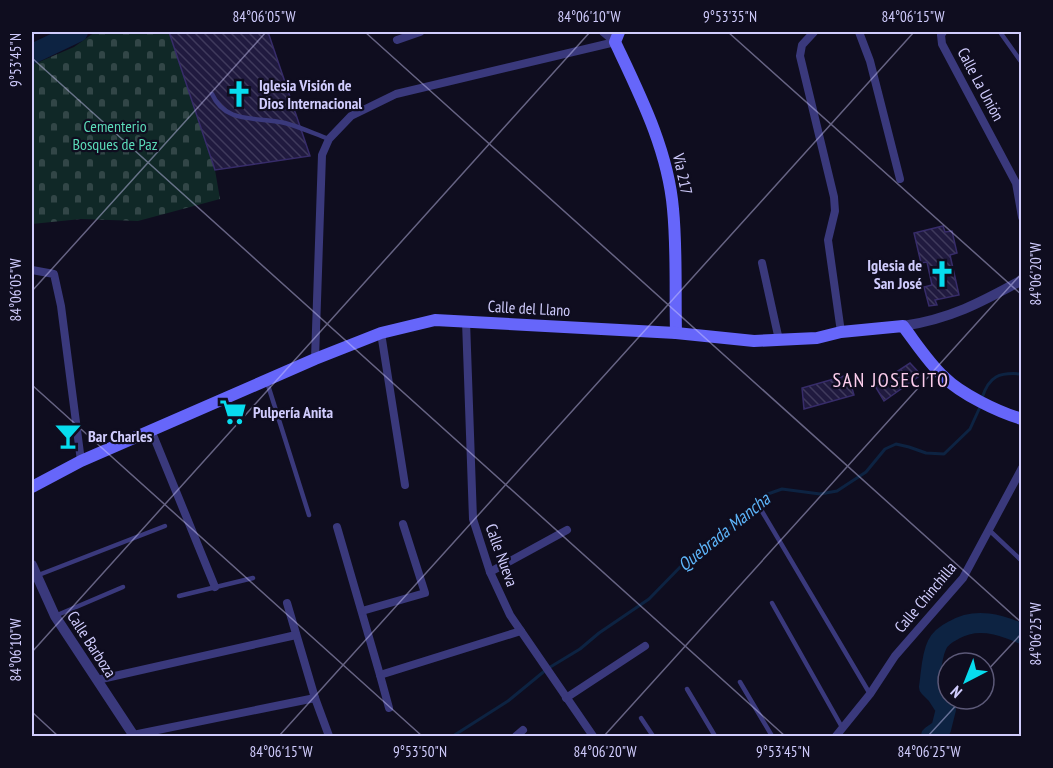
<svg xmlns="http://www.w3.org/2000/svg" width="1053" height="768" viewBox="0 0 1053 768" font-family="'PT Sans Narrow',sans-serif">
	<defs>
		<pattern id="cemetery-stones" width="16" height="16" patternUnits="userSpaceOnUse" patternTransform="scale(1.5)"><rect width="16" height="16" fill="#102827"/><path d="M2 7V4a2 2 0 0 1 4 0v3zM10 15v-3a2 2 0 0 1 4 0v3z" fill="#324647"/></pattern>
		<pattern id="building-back-hatch" width="6" height="6" patternUnits="userSpaceOnUse" patternTransform="scale(1.5)"><rect width="6" height="6" fill="#201a3f"/><path d="M-1 5l2 2M0 0l6 6M5-1l2 2" fill="none" stroke="#3f3a5c"/></pattern>
	</defs>
	<rect width="100%" height="100%" fill="#0f0d1f"/>
	<polygon fill="url(#cemetery-stones)" points="95,32 169,32 215,170 220,199 138,221 81,219 32,224 32,65 74,47"/>
	<g fill="none" stroke-linecap="round" stroke-linejoin="round">
		<g stroke="#0d2342" stroke-width="3">
			<path d="M982,398C989,376 999,372 1022,374"/>
			<polyline points="453,736 508,701 547,669 580,649 599,633 649,599 686,561 737,523 753,504 765,495 782,489 820,494 837,491 866,472 885,449 896,444 909,447 926,453 944,454 970,429 980,407"/>
		</g>
		<g stroke="#0d2342" stroke-width="20">
			<polyline points="32,54 78,32"/>
			<path d="M931,736L941,729L946,709L937,695L929,687C931,675 931,657 937,645C940,638 948,633 954,630C976,617 1000,624 1022,634"/>
		</g>
	</g>
	<g fill="url(#building-back-hatch)" stroke="#372c6a" stroke-width="1.5">
		<polygon points="169,32 268,32 310,156 215,170"/>
		<polygon points="943,226 945,232 952,231 957,253 950,255 959,295 935,300 937,305 929,306 924,287 932,285 927,262 921,263 914,233"/>
		<polygon points="910,363 921,375 884,401 875,386"/>
		<polygon points="848,375 854,395 804,409 802,388"/>
	</g>
	<g fill="none" stroke-linecap="round" stroke-linejoin="round">
		<g stroke="#3a397c" stroke-width="4.5">
			<polyline points="1000,32 1022,63"/>
			<path d="M212,94C226,125 257,116 285,123C300,127 315,134 329,139"/>
			<polyline points="267,382 309,515"/>
			<polyline points="760,508 870,694"/>
			<polyline points="989,530 1022,561"/>
			<polyline points="36,576 165,526"/>
			<polyline points="179,596 253,578"/>
			<polyline points="772,603 843,729"/>
			<polyline points="55,616 123,587"/>
			<polyline points="740,682 772,736"/>
			<polyline points="687,689 715,736"/>
			<polyline points="641,718 653,736"/>
		</g>
		<g stroke="#3a397c" stroke-width="8">
			<polyline points="603,32 615,42"/>
			<polyline points="814,32 802,45 800,56 834,197 835,211 828,240 841,332"/>
			<polyline points="859,32 870,61 900,179"/>
			<polyline points="943,32 941,35 942,44 1016,183 1022,217"/>
			<polyline points="397,40 420,32"/>
			<polyline points="762,263 779,340"/>
			<polyline points="32,270 54,274 61,306 81,461"/>
			<polyline points="466,321 473,519 490,572 510,615 593,736"/>
			<polyline points="381,333 405,485"/>
			<polyline points="315,359 322,155 329,139 351,116 396,94 615,42"/>
			<polyline points="151,430 215,587"/>
			<polyline points="337,527 380,675"/>
			<polyline points="490,572 567,530"/>
			<polyline points="287,603 315,698 329,736"/>
			<polyline points="362,611 425,593 403,524"/>
			<polyline points="97,680 296,635"/>
			<polyline points="566,698 645,646"/>
			<polyline points="389,708 380,675 521,631"/>
			<polyline points="133,735 315,698"/>
			<polyline points="516,736 523,730"/>
			<polyline points="836,736 870,694 895,656 963,578 1022,468"/>
		</g>
		<g stroke="#3a397c" stroke-width="10">
			<path d="M903,326C950,319 980,303 1022,280"/>
			<polyline points="32,565 55,616 134,736"/>
		</g>
		<g stroke="#6666fa" stroke-width="12">
			<path d="M619,32L615,42C640,95 668,150 673,209C677,250 675,292 676,333"/>
			<path d="M32,487L81,461L315,359L381,333L435,320L676,333L754,341L817,338L841,332L903,326C916,343 928,362 944,377C961,394 998,412 1022,419"/>
		</g>
	</g>
	<path fill="none" stroke="#d0ccfd" stroke-width="1.5" stroke-opacity="0.45" d="M365,32L1022,623M728,32L1022,295M32,58L785,736M32,291L266,32M32,385L422,736M32,652L590,32M984,674L1022,633M32,712L58,736M279,736L914,32M604,736L1022,273M928,736L962,699"/>
	<defs>
		<symbol id="church-bare" viewBox="-9 -9 18 18"><path d="M-1.2-6h2.4v3.5h3.3v2.4h-3.3V6h-2.4V-.1h-3.3v-2.4h3.3Z" fill="#07dcee" stroke="#0f0d1f" stroke-width="2.5" paint-order="stroke"/></symbol>
		<symbol id="supermarket-bare" viewBox="-9 -9 18 18"><path d="M-6-5.5h2.5l.6 2H6L4.5 2H-2.5L-4.4-4H-6ZM-1.5 3.2a1.3 1.3 0 1 0 .1 0ZM3 3.2a1.3 1.3 0 1 0 .1 0Z" fill="#07dcee" stroke="#0f0d1f" stroke-width="2.5" paint-order="stroke"/></symbol>
		<symbol id="bar-bare" viewBox="-9 -9 18 18"><path d="M-6-5H6L.8 .8V4.5H3.5V6h-7V4.5H-.8V.8Z" fill="#07dcee" stroke="#0f0d1f" stroke-width="2.5" paint-order="stroke"/></symbol>
	</defs>
	<g fill-rule="evenodd">
		<use href="#church-bare" x="220" y="75" width="38" height="38"/>
		<use href="#church-bare" x="923" y="255" width="38" height="38"/>
		<use href="#supermarket-bare" x="214" y="393" width="38" height="38"/>
		<use href="#bar-bare" x="49" y="417" width="38" height="38"/>
	</g>
	<g text-anchor="middle" stroke-width="4.5" stroke-linejoin="round" paint-order="stroke">
		<g font-size="16" fill="#d0ccfd" stroke="#0f0d1f">
			<text transform="translate(981 84) rotate(62)" y="6">Calle La Unión</text>
			<text transform="translate(683 174) rotate(78)" y="6">Vía 217</text>
			<text transform="translate(529 308) rotate(3)" y="6">Calle del Llano</text>
			<text transform="translate(502 555) rotate(70)" y="6">Calle Nueva</text>
			<text transform="translate(925 597) rotate(-50)" y="6">Calle Chinchilla</text>
			<text transform="translate(92 644) rotate(57)" y="6">Calle Barboza</text>
		</g>
		<g font-size="16" font-weight="bold" fill="#d0ccfd" stroke="#0f0d1f" text-anchor="start">
			<text x="259" y="91">Iglesia Visión de<tspan x="259" dy="18">Dios Internacional</tspan></text>
			<text x="922" y="271" text-anchor="end">Iglesia de<tspan x="922" dy="18">San José</tspan></text>
			<text x="253" y="418">Pulpería Anita</text>
			<text x="88" y="442">Bar Charles</text>
		</g>
		<g font-size="16" fill="#5bdab8" stroke="#0f0d1f">
			<text x="115" y="132">Cementerio<tspan x="115" dy="18">Bosques de Paz</tspan></text>
		</g>
		<g font-size="18" font-style="italic" fill="#5db5fa" stroke="#0f0d1f">
			<text transform="translate(724 532) rotate(-39)" y="6">Quebrada Mancha</text>
		</g>
		<g font-size="20" letter-spacing="1.5" fill="#fdceed" stroke="#0f0d1f">
			<text x="891" y="387">SAN JOSECITO</text>
		</g>
	</g>
	<rect width="1053" height="768" fill="none" stroke="#0f0d1f" stroke-width="66"/>
	<g transform="translate(966 681) rotate(222)"><circle r="28" fill="#0f0d1f" stroke="#5c5978" stroke-width="1.5"/>
	<path d="M0-4.5L10 22L0 15L-10 22Z" fill="#07dcee"/>
	<text y="-9" font-size="16" font-weight="bold" text-anchor="middle" fill="#d0ccfd">N</text>
	</g>
	<rect x="33" y="33" width="987" height="702" fill="none" stroke="#d0ccfd" stroke-width="2"/>
	<g font-size="15" text-anchor="middle" fill="#d0ccfd">
		<text x="264" y="22">84°06'05"W</text>
		<text x="589" y="22">84°06'10"W</text>
		<text x="730" y="22">9°53'35"N</text>
		<text x="913" y="22">84°06'15"W</text>
		<text transform="translate(16 60) rotate(-90)" y="5">9°53'45"N</text>
		<text transform="translate(1036 274) rotate(-90)" y="5">84°06'20"W</text>
		<text transform="translate(16 290) rotate(-90)" y="5">84°06'05"W</text>
		<text transform="translate(1036 634) rotate(-90)" y="5">84°06'25"W</text>
		<text transform="translate(16 650) rotate(-90)" y="5">84°06'10"W</text>
		<text x="281" y="757">84°06'15"W</text>
		<text x="420" y="757">9°53'50"N</text>
		<text x="605" y="757">84°06'20"W</text>
		<text x="783" y="757">9°53'45"N</text>
		<text x="929" y="757">84°06'25"W</text>
	</g>
</svg>
